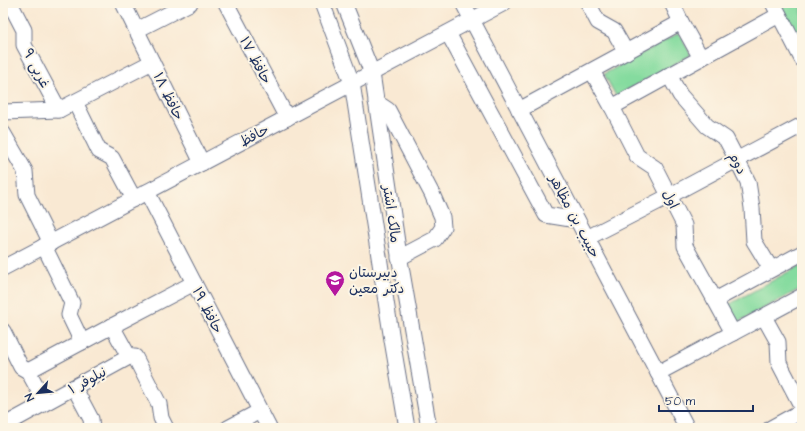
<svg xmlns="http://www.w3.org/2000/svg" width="805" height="431" viewBox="0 0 805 431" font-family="'Architects Daughter','Playpen Sans Arabic',sans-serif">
	<rect width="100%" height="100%" fill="#fcf5e5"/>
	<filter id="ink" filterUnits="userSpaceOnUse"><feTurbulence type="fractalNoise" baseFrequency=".025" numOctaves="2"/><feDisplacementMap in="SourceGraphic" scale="8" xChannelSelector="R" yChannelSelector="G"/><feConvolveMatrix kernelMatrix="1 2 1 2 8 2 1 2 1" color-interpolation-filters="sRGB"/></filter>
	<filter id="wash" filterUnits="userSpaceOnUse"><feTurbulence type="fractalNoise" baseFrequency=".012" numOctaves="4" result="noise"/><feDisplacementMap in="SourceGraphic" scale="16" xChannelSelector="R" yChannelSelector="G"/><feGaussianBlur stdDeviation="0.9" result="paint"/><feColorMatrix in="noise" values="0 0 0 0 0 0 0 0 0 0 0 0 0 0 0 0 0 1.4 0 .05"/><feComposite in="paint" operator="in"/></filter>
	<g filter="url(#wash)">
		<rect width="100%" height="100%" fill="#f9e9d3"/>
		<g fill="#85db9f" stroke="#50857e">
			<polygon points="780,3 802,3 802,45"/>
			<polygon points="679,33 691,55 616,96 604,74"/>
			<polygon points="799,266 802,271 802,288 738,322 728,305"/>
		</g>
	</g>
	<g filter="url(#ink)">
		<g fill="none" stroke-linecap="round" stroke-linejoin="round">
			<defs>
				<g id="minor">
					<polyline points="10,3 24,30 24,45 59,110"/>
					<polyline points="123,3 202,163"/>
					<polyline points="226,3 287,118"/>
					<polyline points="322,3 352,83 392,340 407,428"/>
					<polyline points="344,3 372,73 398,249 429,428"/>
					<polyline points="463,3 687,428"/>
					<polyline points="588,3 598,22 614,31 626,52"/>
					<polyline points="672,3 681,22"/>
					<polyline points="773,3 802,59"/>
					<polyline points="137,30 190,3"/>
					<polyline points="448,33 546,215 577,220"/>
					<polyline points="701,58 779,15"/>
					<polyline points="669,75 680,95 707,126 726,139 737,160 748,182 752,208 754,241 771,269"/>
					<polyline points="75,102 99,151 112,158 134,199"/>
					<polyline points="376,102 388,110 432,194 442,217 443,227 435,239 399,258"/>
					<polyline points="612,107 637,156 655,168 684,225 685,246 715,300"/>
					<polyline points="519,110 681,22 701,58 612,107 592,71"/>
					<polyline points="3,112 59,110 152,62"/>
					<polyline points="3,133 25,171 27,195 51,243"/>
					<polyline points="147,192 269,428"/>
					<polyline points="587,238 669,196 802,125"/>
					<polyline points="44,246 72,303 69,315 82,342"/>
					<polyline points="3,268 504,3"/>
					<polyline points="764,317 778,342 779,363 802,407"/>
					<polyline points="112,326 129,357"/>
					<polyline points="3,331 21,367 28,371 45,402"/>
					<polyline points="733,333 715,300 802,253"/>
					<polyline points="28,371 112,326 194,283"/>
					<polyline points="658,373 802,296"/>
					<polyline points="74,387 91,419 92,428"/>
					<polyline points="3,426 129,357 135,357 159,404 161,418 166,428"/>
					<polyline points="228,428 260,411"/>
					<polyline points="771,428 802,411"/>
				</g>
			</defs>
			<use href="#minor" stroke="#697087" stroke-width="17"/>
			<use href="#minor" stroke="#fff" stroke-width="15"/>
		</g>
	</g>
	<defs>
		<symbol id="school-pin" viewBox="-11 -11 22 30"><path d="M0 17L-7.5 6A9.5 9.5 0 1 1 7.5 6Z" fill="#b5179e" stroke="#fcf5e5"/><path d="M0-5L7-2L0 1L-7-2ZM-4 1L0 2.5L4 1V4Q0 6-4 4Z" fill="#fff"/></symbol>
	</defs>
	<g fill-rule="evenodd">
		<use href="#school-pin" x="324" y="269" width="22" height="30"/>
	</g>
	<g text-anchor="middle" stroke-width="4" stroke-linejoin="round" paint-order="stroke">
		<g font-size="14" fill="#1b2f5e" stroke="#fcf5e5">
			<text transform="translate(256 60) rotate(62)" y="5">حافظ ۱۷</text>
			<text transform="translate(37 68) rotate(63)" y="5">۹ غربی</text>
			<text transform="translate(169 96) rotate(64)" y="5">حافظ ۱۸</text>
			<text transform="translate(254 135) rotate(-28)" y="5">حافظ</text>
			<text transform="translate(738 163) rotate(63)" y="5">دوم</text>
			<text transform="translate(671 199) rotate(63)" y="5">اول</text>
			<text transform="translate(392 214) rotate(82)" y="5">مالک اشتر</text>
			<text transform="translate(575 216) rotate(62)" y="5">حبیب بن مظاهر</text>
			<text transform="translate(208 310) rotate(63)" y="5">حافظ ۱۹</text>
			<text transform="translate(87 380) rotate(-29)" y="5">نیلوفر ۱</text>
		</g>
		<g font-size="14" fill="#1b2f5e" stroke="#fcf5e5" text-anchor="start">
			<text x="349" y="277">دبیرستان<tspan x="349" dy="16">دکتر معین</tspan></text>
		</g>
	</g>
	<rect width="805" height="431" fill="none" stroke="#fcf5e5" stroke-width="16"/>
	<g transform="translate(38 393) rotate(243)" stroke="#fcf5e5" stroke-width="3" paint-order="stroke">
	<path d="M0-3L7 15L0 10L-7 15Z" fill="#1b2f5e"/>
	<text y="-6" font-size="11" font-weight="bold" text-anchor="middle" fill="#1b2f5e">N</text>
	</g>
	<path d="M659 405v6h94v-6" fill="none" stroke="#1b2f5e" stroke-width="2"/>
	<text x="665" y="405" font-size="12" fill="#1b2f5e" stroke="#fcf5e5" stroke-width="3" paint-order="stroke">50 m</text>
</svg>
